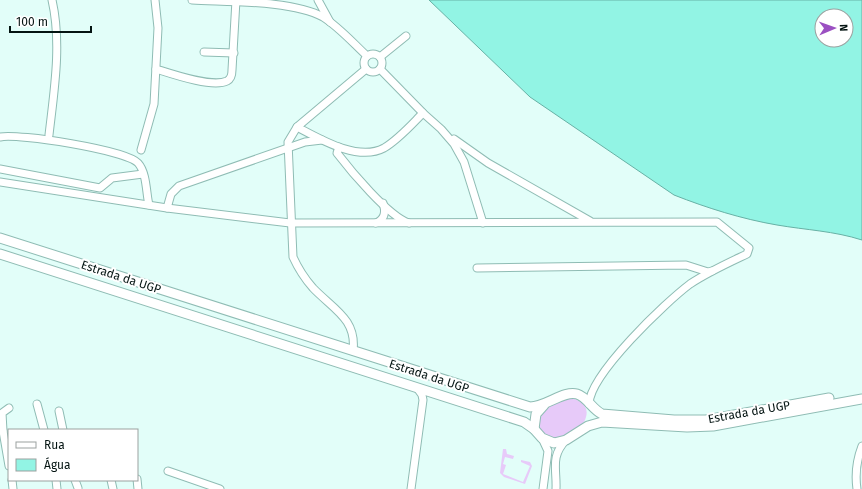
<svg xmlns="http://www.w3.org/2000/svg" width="862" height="489" viewBox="0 0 862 489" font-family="'Fira Sans',sans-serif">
	<rect width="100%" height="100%" fill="#e2fef9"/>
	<g fill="#e7caf9">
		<path d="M565,397C577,398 592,405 585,420C582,426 561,441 555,439C550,438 545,435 541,433C534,413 551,406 565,397Z"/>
		<polygon points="503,449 506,449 507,454 514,456 513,459 505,457 503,464 506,465 503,474 523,482 530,466 521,462 521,460 530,462 532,466 525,484 504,477 500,473"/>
	</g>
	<path fill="#92f4e4" stroke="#67b1a5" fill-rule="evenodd" d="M429,0H862V240C834,231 806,230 777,225C742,219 707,208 674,195L530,97ZM822,16H846V40H822Z"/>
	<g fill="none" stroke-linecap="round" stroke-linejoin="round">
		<defs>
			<g id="minor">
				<path d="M192,0C228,2 292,0 323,17C339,27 353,43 367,56"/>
				<polyline points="318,0 330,22"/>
				<polyline points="204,52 234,53"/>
				<circle cx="373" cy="63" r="9"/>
				<polyline points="380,57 406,36"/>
				<path d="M156,69C172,74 212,88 227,81C231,79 232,74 232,70L236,0"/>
				<polyline points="380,69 423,113 441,129 454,144 464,162 483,223"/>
				<path d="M297,127C320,139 358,162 384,148C399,139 411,125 423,113"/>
				<path d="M49,135C54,91 62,44 52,0"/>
				<path d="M0,137C18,133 126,150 138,163C147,173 146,193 149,205"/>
				<polyline points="454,139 488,163 590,221"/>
				<path d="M339,147L337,153C350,170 389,217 409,223"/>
				<polyline points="141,150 154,104 158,28 155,0"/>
				<polyline points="0,169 100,188 112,178 143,174"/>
				<path d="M0,182L167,208L290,223L717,222L749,248L747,254C728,263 708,272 690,284C666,302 590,374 589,404"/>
				<polyline points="167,208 171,194 179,186 305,142 322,140"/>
				<path d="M376,223C385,219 386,212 383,203"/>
				<polyline points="477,268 686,265 708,272 712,271"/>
				<path d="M353,351C357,319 333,309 313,288C305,279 298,268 293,257L288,142L297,127L366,69"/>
				<polyline points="37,404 44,430"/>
				<polyline points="59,411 63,430"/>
				<polyline points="0,429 3,431 9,466"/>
				<polyline points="3,431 2,413 9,408"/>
				<polyline points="542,438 548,451 543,489"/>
				<polyline points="168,471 220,489"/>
				<polyline points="137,479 138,489"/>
				<polyline points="12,480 13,489"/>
				<polyline points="56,480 57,489"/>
				<polyline points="75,480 78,488"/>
				<polyline points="111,480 113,489"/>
				<polyline points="411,489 423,400 422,395 417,388"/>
				<path d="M556,489C557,469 550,457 566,440"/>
				<path d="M857,489C855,475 857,459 862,446"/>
			</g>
			<g id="major">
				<path d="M0,238L530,407C546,407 564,390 577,394C587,397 592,409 602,414L674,420H706L829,398"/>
				<polyline points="0,254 524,422 534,429 542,438 554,443 566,440 588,426 602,422 687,427 713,426 862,399"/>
				<polyline points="534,429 536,414 544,405"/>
			</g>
		</defs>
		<use href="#minor" stroke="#8fbcb4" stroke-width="9"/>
		<use href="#major" stroke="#8fbcb4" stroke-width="11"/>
		<use href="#minor" stroke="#fff" stroke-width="7"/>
		<use href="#major" stroke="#fff" stroke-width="9"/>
	</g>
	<g text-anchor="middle" stroke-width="4" stroke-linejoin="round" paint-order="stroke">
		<g font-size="12" fill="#041412" stroke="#fff">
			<text transform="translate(121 277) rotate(18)" y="4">Estrada da UGP</text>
			<text transform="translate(429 376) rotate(18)" y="4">Estrada da UGP</text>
			<text transform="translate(749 412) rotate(-10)" y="4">Estrada da UGP</text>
		</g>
	</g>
	<rect x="8" y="429" width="130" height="52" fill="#ffffff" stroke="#9ba1a0"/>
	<rect x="16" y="442" width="20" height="6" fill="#ffffff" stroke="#9ba1a0"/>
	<text x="44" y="449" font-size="12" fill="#041412">Rua</text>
	<rect x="16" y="459" width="20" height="12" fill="#92f4e4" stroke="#9ba1a0"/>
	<text x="44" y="469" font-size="12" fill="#041412">Água</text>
	<g transform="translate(834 28) rotate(88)"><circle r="19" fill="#ffffff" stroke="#9ba1a0"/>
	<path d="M0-3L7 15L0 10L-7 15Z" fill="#9b50c2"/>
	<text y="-6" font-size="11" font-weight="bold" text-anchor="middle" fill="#041412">N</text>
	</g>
	<path d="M10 26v6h81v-6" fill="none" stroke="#041412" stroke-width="2"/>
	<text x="16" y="26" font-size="12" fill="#041412" stroke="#ffffff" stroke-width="3" paint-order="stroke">100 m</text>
</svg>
